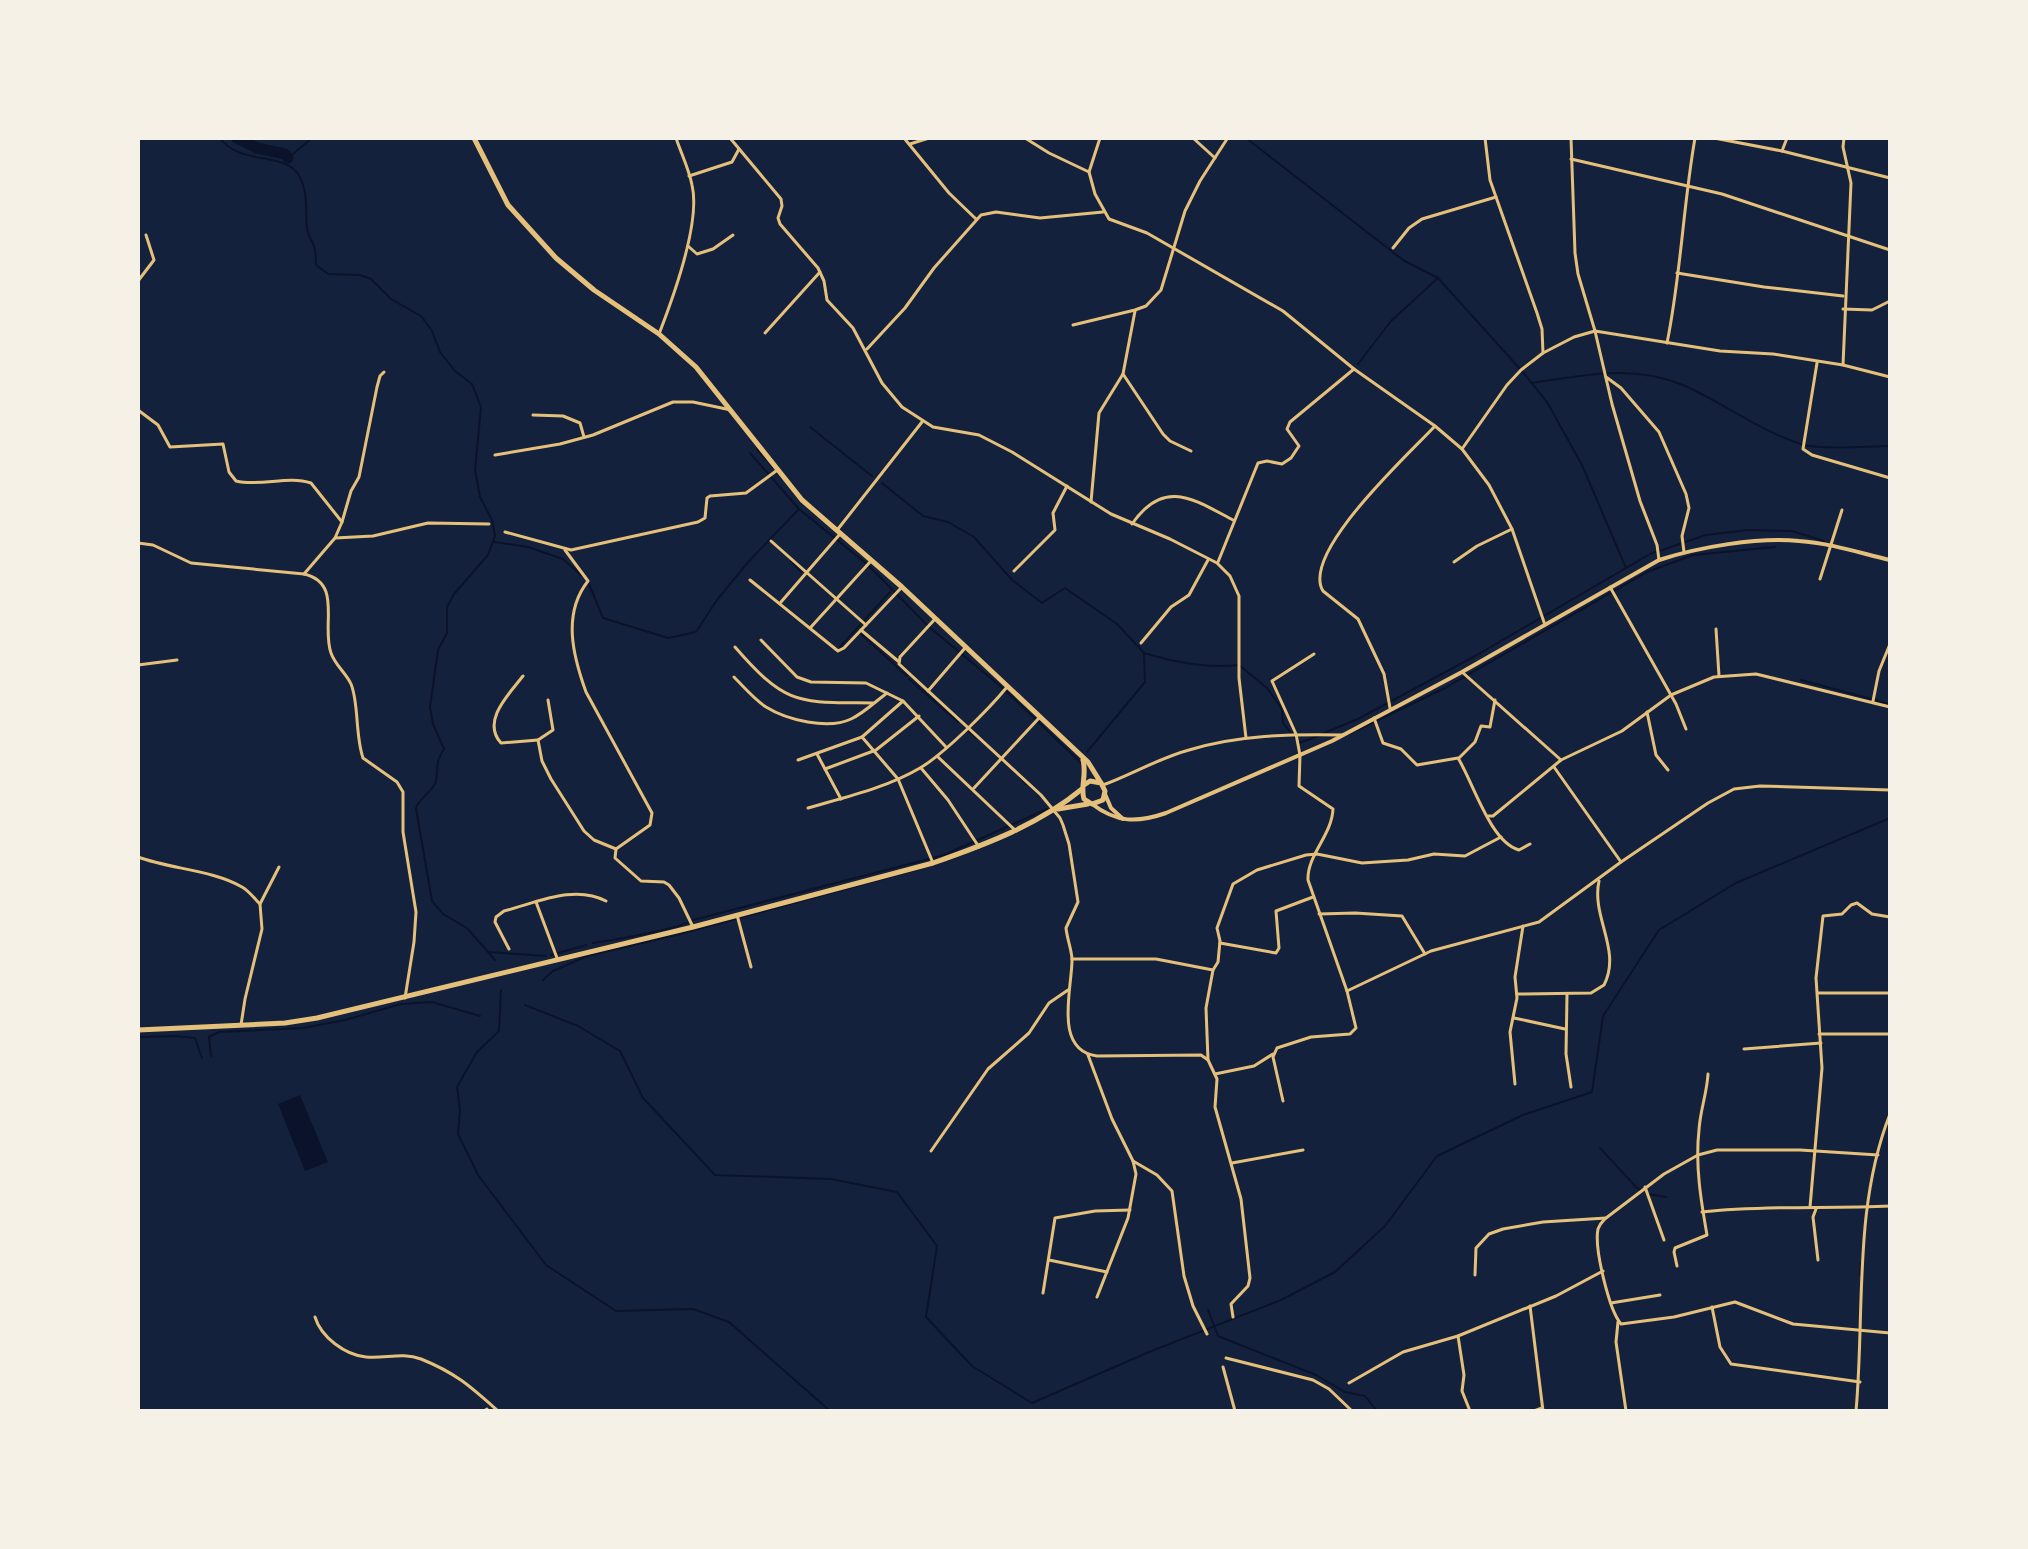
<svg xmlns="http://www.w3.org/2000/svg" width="2028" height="1549" viewBox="0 0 2028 1549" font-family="'IBM Plex Serif',serif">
	<rect width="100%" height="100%" fill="#14213d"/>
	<polygon fill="#0b132b" points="300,1095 328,1162 305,1171 278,1104"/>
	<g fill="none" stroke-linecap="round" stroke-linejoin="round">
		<g stroke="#0b132b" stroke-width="2">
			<path d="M220,138C239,165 284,152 298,174C309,192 305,209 307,229C308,236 312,240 314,246C316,252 316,259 316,265L328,274L360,275L371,279L391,299L421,316L432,331L440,352L455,371L472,384L481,407L475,470L480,497L492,520L495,536L488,555L454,594L447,607V633L438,650L430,707L433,724L444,749C434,765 439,765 436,781C433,792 420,797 416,808L432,901L443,914L467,928L495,960"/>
			<polyline points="1246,138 1403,260 1438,278 1521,370 1547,402 1582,465 1626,568"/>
			<polyline points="286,160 312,138"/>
			<polyline points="1358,364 1391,321 1438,278"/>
			<path d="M1532,383C1584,375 1633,364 1683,385C1724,403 1761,432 1804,445C1824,450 1868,446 1890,446"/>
			<polyline points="810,427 872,476"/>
			<polyline points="757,449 782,478"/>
			<polyline points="750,453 799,509 868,565 928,626 1005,690 1081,763"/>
			<polyline points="882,483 923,516 948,522 974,537 1012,580 1042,603 1065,588 1117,624 1144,653 1145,682 1087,752"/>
			<polyline points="494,542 528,547 563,559 582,576"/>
			<polyline points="791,561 801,572"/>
			<polyline points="589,584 603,618 668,638 696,632 717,600 749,561 798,510"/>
			<polyline points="861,634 907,676"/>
			<polyline points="840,647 890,592"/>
			<path d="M1144,653C1174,662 1207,669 1239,665L1267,688L1282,709L1283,723L1299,743L1318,736"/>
			<polyline points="909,679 958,722"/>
			<polyline points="1801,680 1890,704"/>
			<polyline points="965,729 976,737"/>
			<polyline points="1324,733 1358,719 1477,655 1650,554 1706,535 1748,530 1792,531 1824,541"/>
			<polyline points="1349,734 1445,688 1647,572 1693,555 1775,547"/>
			<polyline points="1019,776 1026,784"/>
			<polyline points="948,860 964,854"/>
			<path d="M593,943C613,940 680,929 693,920L944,855L1047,809"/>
			<polyline points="488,952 546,956"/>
			<polyline points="551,955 586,945"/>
			<polyline points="543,980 553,971 587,956 680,934 930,866"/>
			<polyline points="501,990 499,1031 477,1052 457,1087 460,1110 458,1134 478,1175 546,1265 616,1311 693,1309 729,1322 830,1411"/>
			<polyline points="525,1005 578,1026 620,1051 643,1098 715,1175 831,1179 897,1192 937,1246 926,1317 972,1366 1032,1403 1149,1352 1281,1300 1335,1272 1385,1226 1437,1156 1523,1115 1592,1092 1603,1016 1659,930 1736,883 1890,818"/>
			<polyline points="138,1037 176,1036 195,1038 202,1058"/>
			<polyline points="211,1056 209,1037 219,1032 303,1028 345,1020 401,1004 432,1002 480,1016"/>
			<polyline points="1600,1148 1637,1188 1642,1190"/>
			<polyline points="1647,1194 1666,1197"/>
			<polyline points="1860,1275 1861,1263"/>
			<polyline points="1208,1310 1218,1336 1316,1375 1345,1392 1365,1396 1377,1411"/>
		</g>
		<polyline stroke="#0b132b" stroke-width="11" points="237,138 257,148 285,154 288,158"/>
		<g stroke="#e5c07b" stroke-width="3">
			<polyline points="730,138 781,199 782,206 778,218 780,224 818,268 824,281 827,300 853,328 882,383 902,407 933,427 979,435 1012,452 1111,514 1170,539 1217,563 1230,576 1239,596 1239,678 1246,738"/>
			<polyline points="904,138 949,193 976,219"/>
			<polyline points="1025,138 1049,153 1089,172"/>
			<polyline points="1100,138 1089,172 1095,194 1109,219 1147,233 1283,311 1354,369 1435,426 1462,449 1489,485 1512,529 1545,625"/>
			<polyline points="1193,138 1215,158"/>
			<polyline points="1485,138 1490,180 1537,313 1542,329 1543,353"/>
			<polyline points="1571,138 1575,253 1578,274 1595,331 1612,404 1640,501 1657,545 1659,560"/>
			<polyline points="1714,138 1782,151 1890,178"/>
			<polyline points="910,144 929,138"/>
			<polyline points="1782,151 1787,138"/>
			<polyline points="1571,159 1722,194 1890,250"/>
			<polyline points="689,176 732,162 739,149"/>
			<polyline points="688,246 697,254 713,249 733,235"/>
			<polyline points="1393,248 1409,228 1422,219 1496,197"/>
			<polyline points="1677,273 1764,287 1843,296"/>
			<polyline points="138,281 154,260 146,235"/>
			<polyline points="1843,309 1872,310 1890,301"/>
			<polyline points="1073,325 1135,310 1146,306 1161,290 1185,211 1200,181 1227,139"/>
			<polyline points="765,333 820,272"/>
			<path d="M659,334C673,298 701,222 692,185C689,169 681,153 676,138"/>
			<path d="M1667,343C1681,275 1683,206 1695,138"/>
			<polyline points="867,349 905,308 934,268 981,215 996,212 1040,218 1103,212"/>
			<polyline points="1817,363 1803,449 1812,455 1890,478"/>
			<polyline points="1843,365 1851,183 1843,147 1844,138"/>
			<polyline points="1123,374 1163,434 1170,441 1191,451"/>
			<polyline points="1606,377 1621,388 1659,432 1686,494 1689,508 1682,536 1684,552"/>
			<path d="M138,410L158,425L170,447L223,444L229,472L236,481C261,487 288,475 311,483L342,522"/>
			<polyline points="533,415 563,416 580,423 584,437"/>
			<polyline points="1462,449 1507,385 1521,370 1543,353 1574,337 1595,331 1720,351 1773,354 1843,365 1890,377"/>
			<polyline points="495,455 560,444 593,435 673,402 693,402 731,410"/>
			<polyline points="1091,502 1099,413 1123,374 1135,311"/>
			<path d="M1132,524C1164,478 1193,499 1233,520"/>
			<polyline points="838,529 922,422"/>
			<polyline points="505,532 571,550 698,522 705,518 707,498 710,496 746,493 776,471"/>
			<polyline points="335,538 373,536 428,523 489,524"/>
			<polyline points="771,541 866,625"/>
			<path d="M138,543L153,545L191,563L304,574C343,583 321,625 331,653C335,665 346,673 351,684C359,703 355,735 363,758L397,782L403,792V832L416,912L414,942L405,998"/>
			<path d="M565,550L588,581C562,614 573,656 586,692L652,813L650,825L616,849L615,858L641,881L664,882L669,885L679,898L693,927"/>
			<polyline points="1218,562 1258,463 1267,461 1282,464 1291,458 1299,446 1287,429 1290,422 1354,369"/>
			<polyline points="1454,562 1477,546 1512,529"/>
			<polyline points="1014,571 1055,530 1053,513 1067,486"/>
			<polyline points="304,574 335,538 342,522 351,491 359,477 377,387 380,376 384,372"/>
			<polyline points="1820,579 1842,510"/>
			<polyline points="750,580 838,651 844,648 902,587"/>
			<polyline points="1610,587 1676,704 1686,729"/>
			<polyline points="781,602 840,534"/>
			<path d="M935,619L900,657L899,664L1041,795L1060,818L1063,825L1069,844L1078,902L1066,928C1067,939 1072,950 1072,960C1072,989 1053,1050 1097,1056L1201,1055L1208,1060L1217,1079L1215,1107L1241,1199L1250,1278L1248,1286L1231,1304L1233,1317"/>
			<polyline points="811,627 870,562"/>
			<polyline points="1716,629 1719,676"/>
			<polyline points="861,630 898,661"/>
			<polyline points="761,640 797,677 811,682 866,683 903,701 946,747"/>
			<polyline points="1141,643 1171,607 1189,595 1208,560"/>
			<path d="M735,647C787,707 798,702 873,703"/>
			<polyline points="138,665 177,660"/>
			<polyline points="1462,672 1561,760"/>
			<path d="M523,676C509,694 481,721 501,743L538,740"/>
			<path d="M734,677C744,687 754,699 766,707C787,720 828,730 851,719C864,713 876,701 887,693"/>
			<polyline points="928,691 965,648"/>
			<polyline points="548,700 553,730 538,740 542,761 551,779 584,831 594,840 616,849"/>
			<polyline points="1873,701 1879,671 1890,644"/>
			<path d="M1390,708L1384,674L1358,619L1323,591C1300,553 1410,453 1435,426"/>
			<polyline points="1647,712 1656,755 1668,770"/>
			<path d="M1374,718L1383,743L1401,749L1417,765L1458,758C1473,782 1490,842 1519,850L1530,844"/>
			<polyline points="862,737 898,779 933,863"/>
			<polyline points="817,754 841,799"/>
			<polyline points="938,757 1016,831"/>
			<polyline points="1459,758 1475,742 1481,726 1490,727 1495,700"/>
			<polyline points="798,760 862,737 903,701"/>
			<polyline points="1554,767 1621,862"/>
			<polyline points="921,768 948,800 979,847"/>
			<polyline points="825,769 876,750 919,716"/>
			<path d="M1103,785C1131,775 1159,758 1189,750C1238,735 1290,734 1342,735"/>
			<polyline points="974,788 1039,718"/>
			<path d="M808,808C846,797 886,788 920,768C944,754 989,709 1007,687"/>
			<polyline points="1488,816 1493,816 1561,760 1622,731 1671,695 1714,677 1756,674 1890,707"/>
			<path d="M138,857C170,869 213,870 242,887C249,891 255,899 260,904"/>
			<polyline points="536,902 557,958"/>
			<polyline points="1319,914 1355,913 1402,916 1425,954"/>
			<polyline points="737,915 751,967"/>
			<polyline points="1220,943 1276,953 1279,948 1276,911 1313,897"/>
			<path d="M509,949L495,922L496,917L504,911C536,903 574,884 606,901"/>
			<polyline points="1072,959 1156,959 1213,970"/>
			<polyline points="1347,991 1431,951 1539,922 1621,862 1708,803 1734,789 1760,786 1890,790"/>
			<polyline points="1818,993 1890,993"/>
			<path d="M1517,994L1591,993L1604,985C1622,950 1591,917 1599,881"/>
			<polyline points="1567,995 1566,1054 1571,1087"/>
			<polyline points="1514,1018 1565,1029"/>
			<polyline points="241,1025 245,999 262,929 260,904 279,867"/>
			<polyline points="1819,1034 1890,1034"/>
			<polyline points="1744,1049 1821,1043"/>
			<polyline points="1088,1055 1112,1119 1133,1161 1136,1174 1128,1218 1097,1297"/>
			<polyline points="1208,1060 1206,1008 1213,970 1218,962 1220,941 1217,928 1233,884 1257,870 1306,855 1317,854 1362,863 1408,860 1434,854 1465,856 1501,837"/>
			<polyline points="1215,1074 1254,1066 1273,1054"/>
			<polyline points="1515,1084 1510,1032 1517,998 1515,977 1523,926"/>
			<path d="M1283,1101L1273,1057L1277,1048L1311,1037L1350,1034L1356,1028L1347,991L1308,880C1307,855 1332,835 1333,809L1299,786L1300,755L1296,734L1272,681L1314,654"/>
			<polyline points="931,1151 988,1069 1029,1033 1049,1003 1068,990"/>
			<path d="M1878,1155L1800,1150H1717L1698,1155L1664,1174L1606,1218C1602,1222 1600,1223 1598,1229C1594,1248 1609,1310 1621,1324L1674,1317L1735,1302L1793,1324L1890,1333"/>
			<polyline points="1133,1161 1157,1175 1172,1191 1184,1276 1193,1306 1207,1334"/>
			<polyline points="1232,1163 1303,1150"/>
			<polyline points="1645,1187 1664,1240"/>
			<polyline points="1810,1207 1822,1068 1816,978 1823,916 1842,914 1851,905 1857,903 1872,914 1890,917"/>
			<polyline points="1816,1209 1813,1217 1818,1260"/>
			<path d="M1702,1212C1765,1205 1827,1209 1890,1206"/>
			<polyline points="1049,1260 1107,1272"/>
			<path d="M1677,1266L1674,1252L1675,1248L1707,1235C1701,1201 1695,1165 1699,1130C1700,1111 1707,1093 1708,1074"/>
			<polyline points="1475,1275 1476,1248 1489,1234 1503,1229 1543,1222 1606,1218"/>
			<polyline points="1043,1293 1055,1218 1095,1211 1130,1210"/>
			<polyline points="1611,1303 1660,1295"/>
			<polyline points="1530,1306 1543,1411"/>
			<polyline points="1712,1307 1720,1347 1731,1364 1860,1382"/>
			<path d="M315,1317C321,1337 345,1355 366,1357C385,1359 402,1352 421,1359C456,1373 471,1387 498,1411"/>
			<polyline points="1618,1322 1616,1342 1626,1411"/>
			<polyline points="1458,1336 1464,1375 1462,1391 1470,1411"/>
			<polyline points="1226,1358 1313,1380 1329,1389 1352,1411"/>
			<polyline points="1223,1367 1235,1411"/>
			<polyline points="1349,1383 1403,1352 1458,1336 1556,1296 1603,1271"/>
			<polyline points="484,1411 487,1409"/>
			<polyline points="1534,1411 1542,1408"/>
			<path d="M1856,1411C1865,1312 1853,1208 1890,1114"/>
		</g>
		<g stroke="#e5c07b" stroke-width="4">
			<polyline points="1105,794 1111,808 1123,819"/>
			<path d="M1092,804C1117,823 1137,823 1166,813L1332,741L1462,672L1659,560C1699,547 1757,537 1799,541C1830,543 1860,553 1890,560"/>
		</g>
		<g stroke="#e5c07b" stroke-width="5">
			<polyline points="474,138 508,205 556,258 594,290 659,334 696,367 802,500 902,587 1088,762 1101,783"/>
			<path d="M1083,760C1087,775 1080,787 1084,799L1092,804L1103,800L1105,791L1101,783L1090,781L1084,785"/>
			<polyline points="1058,809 1088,804"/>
			<path d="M138,1030L285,1023L317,1018L693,927L933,863C987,844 1038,825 1082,789"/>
		</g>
	</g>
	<rect width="2028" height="1549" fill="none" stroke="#f6f1e7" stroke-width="280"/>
</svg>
